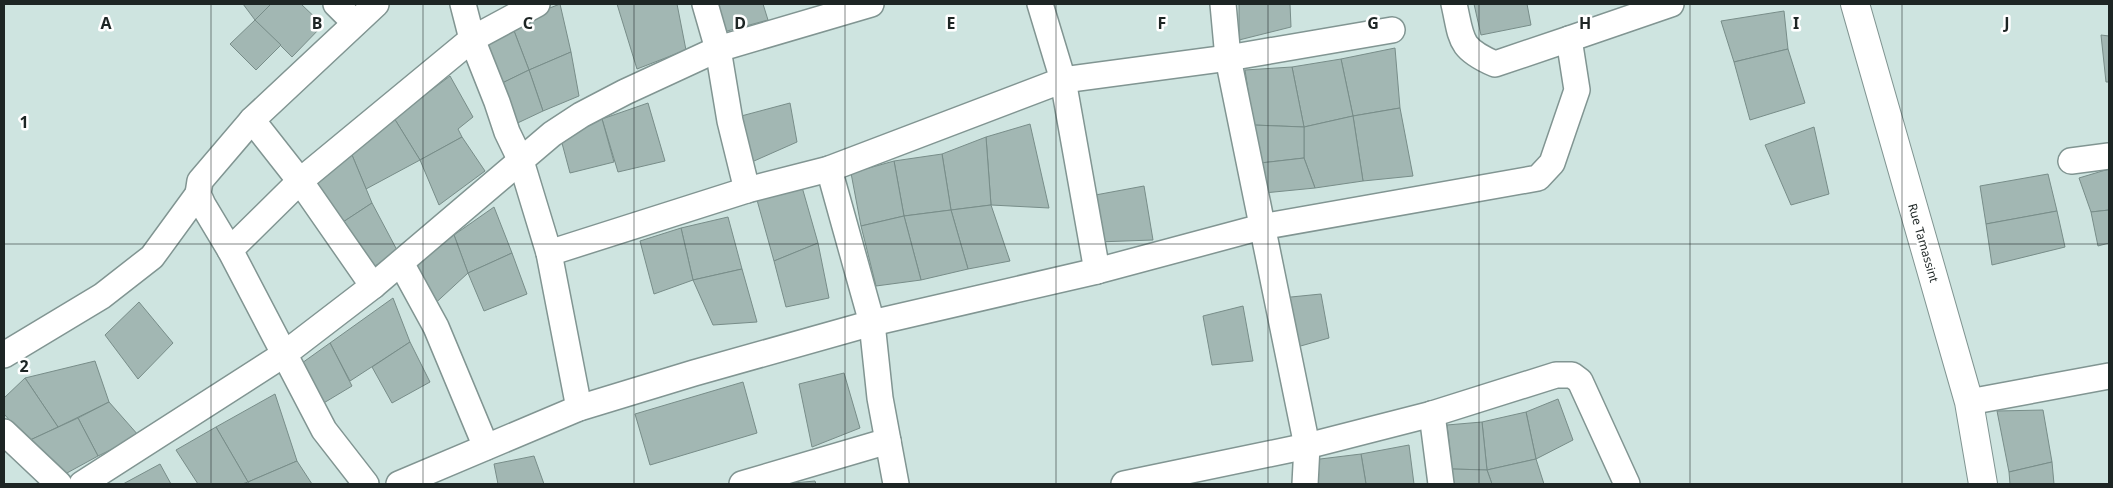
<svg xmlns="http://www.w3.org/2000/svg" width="2113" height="488" viewBox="0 0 2113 488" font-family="'Noto Sans',sans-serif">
	<rect width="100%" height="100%" fill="#cee4e0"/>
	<g fill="#a2b7b3" stroke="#788d89">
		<polygon points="243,4 271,4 255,20"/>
		<polygon points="271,4 301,4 323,25 292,57 255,20"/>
		<polygon points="560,4 571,52 529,70 511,23"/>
		<polygon points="617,4 677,4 686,50 637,69"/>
		<polygon points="709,4 763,4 768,20 716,34"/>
		<polygon points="1239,4 1290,4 1291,27 1239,40"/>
		<polygon points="1474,4 1527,4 1531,25 1481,35"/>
		<polygon points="1784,11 1788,49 1734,62 1721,21"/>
		<polygon points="255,20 281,45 256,70 230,44"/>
		<polygon points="511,23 529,70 494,87 480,39"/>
		<polygon points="2101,35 2109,36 2109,82 2106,82"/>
		<polygon points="1395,48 1400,108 1353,116 1341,59"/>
		<polygon points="1788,49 1805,103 1750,120 1734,62"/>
		<polygon points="571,52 579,96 543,111 529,70"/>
		<polygon points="1341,59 1353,116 1304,127 1292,67"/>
		<polygon points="1292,67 1304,127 1253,125 1245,70"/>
		<polygon points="529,70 543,111 507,128 494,87"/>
		<polygon points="450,76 473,117 458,129 462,137 420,160 394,118"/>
		<polygon points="648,103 665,161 618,172 602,119"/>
		<polygon points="790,103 797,142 745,165 730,119"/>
		<polygon points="1400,108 1413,176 1363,181 1353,116"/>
		<polygon points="1353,116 1363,181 1315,188 1304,158 1304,127"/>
		<polygon points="394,118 420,160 366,189 352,155"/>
		<polygon points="602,119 614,162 570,173 559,132"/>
		<polygon points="1030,124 1049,208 991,205 986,137"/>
		<polygon points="1253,125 1304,127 1304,158 1252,164"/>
		<polygon points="1814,127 1829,194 1791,205 1765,145"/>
		<polygon points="462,137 485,171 439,205 420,160"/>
		<polygon points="986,137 991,205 951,210 942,154"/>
		<polygon points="942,154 951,210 904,216 894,161"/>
		<polygon points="352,155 372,203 340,224 313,186"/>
		<polygon points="1304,158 1315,188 1264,193 1252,164"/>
		<polygon points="894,161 904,216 861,226 851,173"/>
		<polygon points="2109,169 2109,210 2091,212 2079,178"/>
		<polygon points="2048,174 2057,211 1986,224 1980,186"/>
		<polygon points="1144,186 1153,240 1097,242 1090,196"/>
		<polygon points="802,187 818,243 774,261 757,200"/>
		<polygon points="372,203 398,252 365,272 340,224"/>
		<polygon points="991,205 1010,261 968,269 951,210"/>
		<polygon points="494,207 512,253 468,273 454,235"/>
		<polygon points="951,210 968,269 921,280 904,216"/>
		<polygon points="2109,210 2109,243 2098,246 2091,212"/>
		<polygon points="2057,211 2065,247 1992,265 1986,224"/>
		<polygon points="904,216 921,280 876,286 861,226"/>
		<polygon points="728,217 742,269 693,280 681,228"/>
		<polygon points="681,228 693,280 654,294 640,241"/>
		<polygon points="454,235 468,273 429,309 407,266"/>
		<polygon points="818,243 829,298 786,307 774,261"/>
		<polygon points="512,253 527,294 484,311 468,273"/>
		<polygon points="742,269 757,322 713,325 693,280"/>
		<polygon points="1321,294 1329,338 1290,349 1281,298"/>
		<polygon points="393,298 410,342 350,381 330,343"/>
		<polygon points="139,302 173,343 138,379 105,335"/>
		<polygon points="1243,306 1253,361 1212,365 1203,316"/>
		<polygon points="410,342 430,382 392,403 372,367"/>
		<polygon points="330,343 352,386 317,407 295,368"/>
		<polygon points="95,361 109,402 58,427 25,378"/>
		<polygon points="844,373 860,428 812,447 799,384"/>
		<polygon points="25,378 58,427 28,441 4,414 4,398"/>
		<polygon points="743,382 757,433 650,465 635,414"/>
		<polygon points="275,394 297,461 248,482 216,427"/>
		<polygon points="1558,399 1573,440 1536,459 1526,412"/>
		<polygon points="109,402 139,436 98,456 78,418"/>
		<polygon points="2043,410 2052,462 2009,472 1997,411"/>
		<polygon points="1526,412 1536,459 1487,470 1482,422"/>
		<polygon points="78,418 98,456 56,479 28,441"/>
		<polygon points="1482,422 1487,470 1452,469 1447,425"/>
		<polygon points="216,427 248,482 242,484 198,484 176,450"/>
		<polygon points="1409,445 1414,484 1366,484 1361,454"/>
		<polygon points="1361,454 1366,484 1314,484 1312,460"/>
		<polygon points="534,456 544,484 498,484 494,464"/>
		<polygon points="1536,459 1544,484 1492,484 1487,470"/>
		<polygon points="297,461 312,484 249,484 248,482"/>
		<polygon points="2052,462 2054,484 2010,484 2009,472"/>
		<polygon points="160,464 171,484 123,484"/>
		<polygon points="1452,469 1487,470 1492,484 1454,484"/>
		<polygon points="815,481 816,484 782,484"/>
	</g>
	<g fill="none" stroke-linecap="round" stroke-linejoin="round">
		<defs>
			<g id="street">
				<polyline points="336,4 355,23"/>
				<polyline points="463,4 472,39 497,102 507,132 521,161 549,253 579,408"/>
				<polyline points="705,4 718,49 730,121 747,190"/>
				<polyline points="1040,4 1063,80 1097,271"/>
				<polyline points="1223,4 1228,58 1307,446 1305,484"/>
				<path d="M1454,4C1462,39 1458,48 1495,64L1569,39"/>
				<polyline points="252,120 300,181 373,286"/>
				<polyline points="2071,161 2109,156"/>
				<polyline points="829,169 872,323 880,398 896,484"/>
				<polyline points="230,250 300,181 472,39 537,4"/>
				<polyline points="549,253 747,190 829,169 1063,80 1228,58 1392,30"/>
				<polyline points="401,263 436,327 486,447"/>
				<polyline points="4,355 102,296 152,257 198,194"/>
				<polyline points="1969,402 2109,376"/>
				<polyline points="1432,414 1441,484"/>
				<polyline points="4,432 59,484"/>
				<polyline points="82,484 283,355 373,286 552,134 581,115 625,92 718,49 871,4"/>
				<polyline points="366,484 324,430 230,250 203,205 198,194 200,181 252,120 376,4"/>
				<polyline points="399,484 579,408 694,373 872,323 1097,271 1261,227 1538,178 1552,163 1577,90 1569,39 1671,4"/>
				<polyline points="742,484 888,441"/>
				<polyline points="1124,484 1307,446 1432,414 1556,375 1572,375 1580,381 1627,484"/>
			</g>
			<polyline id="secondary" points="1855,4 1969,402 1983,484"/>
		</defs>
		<use href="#street" stroke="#819592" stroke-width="28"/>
		<use href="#secondary" stroke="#819592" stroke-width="30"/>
		<use href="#street" stroke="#fff" stroke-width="25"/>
		<use href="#secondary" stroke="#fff" stroke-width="28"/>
	</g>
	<path fill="none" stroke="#1d2524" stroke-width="1" stroke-opacity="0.55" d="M211,4V484M423,4V484M634,4V484M845,4V484M1056,4V484M1268,4V484M1479,4V484M1690,4V484M1902,4V484M4,244H2109"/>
	<g text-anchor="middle" stroke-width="5" stroke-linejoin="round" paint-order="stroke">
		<g font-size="12" fill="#1d2524" stroke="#fff">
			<text transform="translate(1923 243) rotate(74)" y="4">Rue Tamassint</text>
		</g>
	</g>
	<g font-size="16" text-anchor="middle" font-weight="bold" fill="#1d2524" stroke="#fff" stroke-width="5" stroke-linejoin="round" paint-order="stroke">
		<text x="106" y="29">A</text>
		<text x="317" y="29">B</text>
		<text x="528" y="29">C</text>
		<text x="740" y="29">D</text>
		<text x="951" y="29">E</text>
		<text x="1162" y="29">F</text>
		<text x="1373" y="29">G</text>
		<text x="1585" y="29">H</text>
		<text x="1796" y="29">I</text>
		<text x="2007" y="29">J</text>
		<text x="24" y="128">1</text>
		<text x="24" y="372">2</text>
	</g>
	<rect width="2113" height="488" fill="none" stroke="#1d2524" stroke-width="10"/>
</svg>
